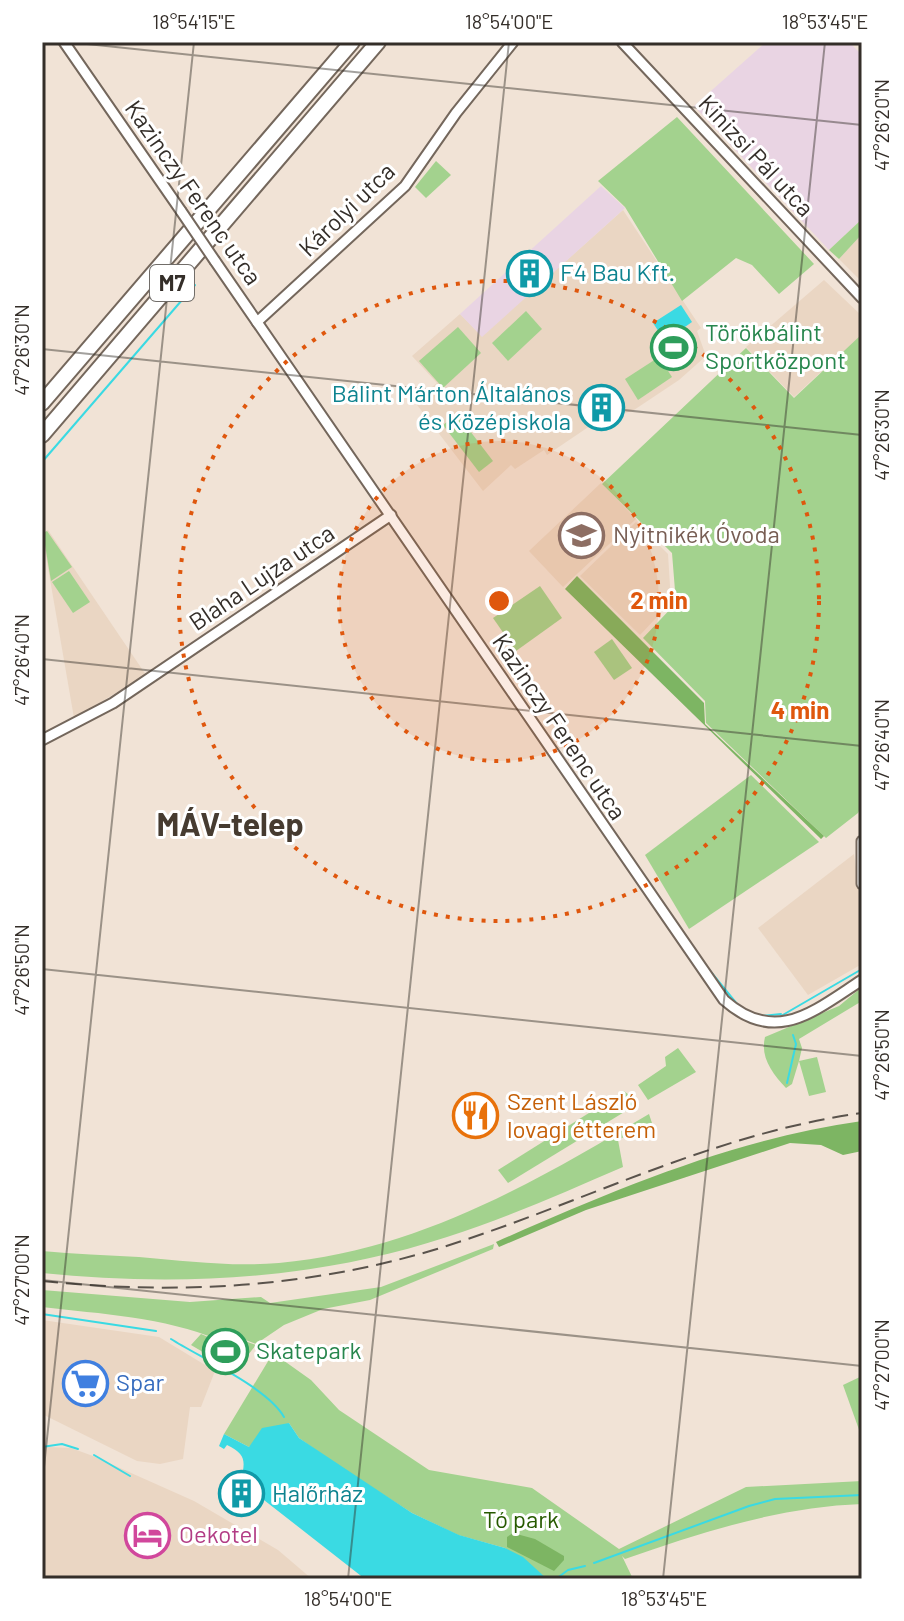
<svg xmlns="http://www.w3.org/2000/svg" width="904" height="1621" viewBox="0 0 904 1621" font-family="Barlow,sans-serif">
	<rect width="100%" height="100%" fill="#f1e3d6"/>
	<g fill="#ead6c3">
		<polygon points="623,210 701,328 697,331 706,356 679,380 634,410 620,415 615,409 547,455 544,450 515,469 511,465 483,491 414,401 437,383 412,356 460,314 482,336"/>
		<polygon points="862,234 862,282 839,259"/>
		<polygon points="824,280 862,316 862,411 823,370 794,397 746,347"/>
		<polygon points="601,483 636,519 563,587 529,551"/>
		<polygon points="636,522 668,554 671,602 640,635 580,576"/>
		<polygon points="48,530 146,675 74,718 42,533"/>
		<polygon points="854,854 862,910 862,964 808,995 758,928"/>
		<polygon points="42,1320 159,1337 215,1371 201,1407 190,1407 183,1459 160,1464 137,1461 42,1414"/>
		<polygon points="49,1447 71,1448 93,1456 194,1501 278,1550 312,1579 42,1579 42,1448"/>
	</g>
	<g fill="#e9d4e3">
		<polygon points="766,42 849,42 862,55 862,219 829,250 694,106"/>
		<polygon points="601,186 625,208 482,337 460,314"/>
	</g>
	<g fill="#a3d28e">
		<polygon points="677,117 814,264 779,294 752,265 736,258 682,301 625,207 598,181"/>
		<polygon points="436,161 451,175 426,198 415,187"/>
		<polygon points="862,219 862,234 839,259 829,250"/>
		<polygon points="526,311 542,329 508,361 492,343"/>
		<polygon points="458,327 481,353 443,388 419,361"/>
		<polygon points="862,334 862,805 858,813 826,838 706,723 705,701 643,638 676,603 672,553 602,484 746,348 794,398"/>
		<polygon points="659,357 672,377 638,400 625,379"/>
		<polygon points="457,414 493,461 479,472 443,425"/>
		<polygon points="47,531 72,567 51,581 43,533"/>
		<polygon points="69,571 90,602 73,613 52,582"/>
		<polygon points="540,586 562,618 516,651 493,618"/>
		<polygon points="612,639 632,668 614,680 594,652"/>
		<polygon points="751,775 819,842 689,929 645,855"/>
		<path d="M862,987V1001L799,1039L802,1048L799,1061L817,1057L826,1092L809,1096L799,1061L792,1084L786,1088C772,1073 760,1057 765,1037L839,1006Z"/>
		<polygon points="678,1048 696,1072 648,1100 638,1085 666,1066 665,1057"/>
		<polygon points="624,1091 639,1103 508,1183 498,1170"/>
		<path d="M649,1114L652,1123L618,1140L623,1167C565,1192 507,1218 447,1237C316,1280 177,1287 42,1273V1251C74,1254 107,1255 139,1257C187,1261 231,1267 279,1263C416,1251 534,1183 649,1114Z"/>
		<path d="M494,1244L493,1249L370,1300L323,1309L284,1325L256,1344L225,1332L219,1340C164,1317 101,1314 42,1307V1290L190,1302L261,1297L270,1303L381,1287Z"/>
		<polygon points="201,1334 220,1342 225,1334 256,1345 235,1371 191,1345"/>
		<path d="M273,1353L311,1380L339,1410L429,1470L532,1488L619,1549L746,1487L862,1481V1504C779,1507 703,1532 625,1559L622,1556L633,1579L546,1578L505,1548L458,1535L412,1513L337,1465L299,1438L289,1423L249,1447L224,1434Z"/>
		<polygon points="862,1376 862,1438 843,1385"/>
	</g>
	<g fill="#7db563">
		<polygon points="577,576 704,703 705,724 824,836 821,839 565,589"/>
		<path d="M862,1121V1151L843,1155L821,1145L790,1143L586,1210L499,1247L496,1242C614,1190 733,1139 862,1121Z"/>
		<polygon points="513,1533 535,1539 564,1556 564,1560 554,1571 507,1547 507,1537"/>
	</g>
	<g fill="#3adae3">
		<polygon points="681,305 692,322 665,341 653,323"/>
		<path d="M289,1423L299,1438L412,1513L459,1535L505,1548L523,1557L547,1579H365L241,1482C245,1461 247,1455 227,1445L224,1449L219,1446L224,1434L249,1447L262,1428Z"/>
	</g>
	<g fill="none" stroke-linecap="round" stroke-linejoin="round">
		<g stroke="#3adae3" stroke-width="2">
			<polyline points="42,462 195,285"/>
			<polyline points="706,966 737,1004"/>
			<polyline points="761,1016 781,1014"/>
			<polyline points="781,1016 862,969"/>
			<polyline points="787,1083 796,1044 793,1035"/>
			<polyline points="42,1314 156,1331"/>
			<path d="M171,1339C201,1358 268,1388 284,1417"/>
			<polyline points="42,1447 62,1444 78,1449"/>
			<polyline points="94,1455 130,1476"/>
			<polyline points="594,1563 749,1506 775,1499 862,1495"/>
			<polyline points="556,1579 568,1570 585,1566"/>
		</g>
		<defs>
			<g id="tertiary">
				<polyline points="64,42 181,211"/>
				<polyline points="622,42 862,298"/>
				<path d="M215,261L724,1000C776,1046 814,1011 862,980"/>
				<polyline points="257,322 405,186 456,113 513,42"/>
				<polyline points="42,740 113,703 391,515"/>
				<polyline points="862,841 862,884"/>
			</g>
			<g id="motorway">
				<polyline points="42,403 352,42"/>
				<polyline points="42,435 378,42"/>
			</g>
		</defs>
		<use href="#tertiary" stroke="#74675c" stroke-width="13"/>
		<use href="#motorway" stroke="#74675c" stroke-width="18"/>
		<use href="#tertiary" stroke="#fff" stroke-width="9"/>
		<use href="#motorway" stroke="#fff" stroke-width="14"/>
		<path stroke="#5a534c" stroke-width="2" stroke-dasharray="16 8" stroke-linecap="butt" d="M42,1281C176,1295 307,1288 437,1249C582,1204 710,1134 862,1113"/>
		<defs>
			<polyline id="tertiary-bridge" points="181,211 215,261"/>
		</defs>
		<use href="#tertiary-bridge" stroke="#74675c" stroke-width="13" stroke-linecap="butt"/>
		<use href="#tertiary-bridge" stroke="#fff" stroke-width="9"/>
	</g>
	<path fill="none" stroke="#342e29" stroke-width="2" stroke-opacity="0.45" d="M68,42L862,125M42,349L862,435M42,659L862,746M42,969L862,1056M42,1280L862,1366M42,1486L194,42M348,1579L509,42M663,1579L825,42"/>
	<circle cx="499" cy="601" r="160" fill="#df570d" fill-opacity=".12"/>
	<g fill="none" stroke="#df570d" stroke-width="4" stroke-dasharray="4 8">
		<circle cx="499" cy="601" r="160"/>
		<circle cx="499" cy="601" r="320"/>
	</g>
	<defs>
		<symbol id="building-ring" viewBox="-11 -11 22 22"><circle r="9.5" fill="#fff" stroke="#0f9aa8" stroke-width="1.5"/><path d="M-4-6H4V6H1V3H-1V6H-4ZM-2.5-4.3h1.7v1.8h-1.7ZM.8-4.3h1.7v1.8H.8ZM-2.5-1h1.7V.8h-1.7ZM.8-1h1.7V.8H.8Z" fill="#0f9aa8"/></symbol>
		<symbol id="stadium-ring" viewBox="-11 -11 22 22"><circle r="9.5" fill="#fff" stroke="#2e9e5b" stroke-width="1.5"/><path d="M0-5a6.5 5 0 1 0 0 10a6.5 5 0 1 0 0-10ZM-3.5-1.8h7v3.6h-7Z" fill="#2e9e5b"/></symbol>
		<symbol id="school-ring" viewBox="-11 -11 22 22"><circle r="9.5" fill="#fff" stroke="#8d6e63" stroke-width="1.5"/><path d="M0-5L7-2L0 1L-7-2ZM-4 1L0 2.5L4 1V4Q0 6-4 4Z" fill="#8d6e63"/></symbol>
		<symbol id="restaurant-ring" viewBox="-11 -11 22 22"><circle r="9.5" fill="#fff" stroke="#e8710a" stroke-width="1.5"/><path d="M-5-6h1v4h1v-4h1v4h1v-4h1v5L-1.5 .5V6h-2V.5L-5-1ZM5-6V6H3V1.5H1.5Q1.5-4 5-6Z" fill="#e8710a"/></symbol>
		<symbol id="supermarket-ring" viewBox="-11 -11 22 22"><circle r="9.5" fill="#fff" stroke="#3f7fe0" stroke-width="1.5"/><path d="M-6-5.5h2.5l.6 2H6L4.5 2H-2.5L-4.4-4H-6ZM-1.5 3.2a1.3 1.3 0 1 0 .1 0ZM3 3.2a1.3 1.3 0 1 0 .1 0Z" fill="#3f7fe0"/></symbol>
		<symbol id="hotel-ring" viewBox="-11 -11 22 22"><circle r="9.5" fill="#fff" stroke="#d1479c" stroke-width="1.5"/><path d="M-6-4.5h1.5V1H6V5H4.5V3h-9V5H-6ZM-4 0a1.8 1.8 0 1 1 3.6 0ZM.5 0V-2.5h3Q6-2.5 6 0Z" fill="#d1479c"/></symbol>
	</defs>
	<g fill-rule="evenodd">
		<use href="#building-ring" x="504" y="248" width="51" height="51"/>
		<use href="#stadium-ring" x="648" y="322" width="51" height="51"/>
		<use href="#building-ring" x="576" y="382" width="51" height="51"/>
		<use href="#school-ring" x="556" y="510" width="51" height="51"/>
		<use href="#restaurant-ring" x="450" y="1090" width="51" height="51"/>
		<use href="#stadium-ring" x="200" y="1326" width="51" height="51"/>
		<use href="#supermarket-ring" x="60" y="1358" width="51" height="51"/>
		<use href="#building-ring" x="216" y="1468" width="51" height="51"/>
		<use href="#hotel-ring" x="122" y="1510" width="51" height="51"/>
	</g>
	<g text-anchor="middle" stroke-width="6" stroke-linejoin="round" paint-order="stroke">
		<rect fill="#fff" stroke="#716d69" stroke-width="2" x="150" y="265" width="44" height="36" rx="6"/>
		<g font-size="22" font-weight="bold" fill="#342e29">
			<text x="172" y="291">M7</text>
		</g>
		<g font-size="24" fill="#342e29" stroke="#fff">
			<text transform="translate(756 156) rotate(47)" y="8">Kinizsi Pál utca</text>
			<text transform="translate(193 193) rotate(55)" y="8">Kazinczy Ferenc utca</text>
			<text transform="translate(347 210) rotate(-44)" y="8">Károlyi utca</text>
			<text transform="translate(262 578) rotate(-34)" y="8">Blaha Lujza utca</text>
			<text transform="translate(559 727) rotate(56)" y="8">Kazinczy Ferenc utca</text>
		</g>
		<g font-size="24" fill="#0d838f" stroke="#fff" text-anchor="start">
			<text x="560" y="281">F4 Bau Kft.</text>
			<text x="571" y="402" text-anchor="end">Bálint Márton Általános<tspan x="571" dy="28">és Középiskola</tspan></text>
			<text x="272" y="1502">Halőrház</text>
		</g>
		<g font-size="24" fill="#27864d" stroke="#fff" text-anchor="start">
			<text x="705" y="341">Törökbálint<tspan x="705" dy="28">Sportközpont</tspan></text>
			<text x="256" y="1359">Skatepark</text>
		</g>
		<g font-size="24" fill="#785e54" stroke="#fff" text-anchor="start">
			<text x="613" y="543">Nyitnikék Óvoda</text>
		</g>
		<g font-size="24" fill="#c56008" stroke="#fff" text-anchor="start">
			<text x="507" y="1110">Szent László<tspan x="507" dy="28">lovagi étterem</tspan></text>
		</g>
		<g font-size="24" fill="#366cbe" stroke="#fff" text-anchor="start">
			<text x="116" y="1391">Spar</text>
		</g>
		<g font-size="24" fill="#275a00" stroke="#fff">
			<text x="521" y="1528">Tó park</text>
		</g>
		<g font-size="24" fill="#b23c85" stroke="#fff" text-anchor="start">
			<text x="179" y="1543">Oekotel</text>
		</g>
		<g font-size="32" font-weight="bold" fill="#463b30" stroke="#fff">
			<text x="230" y="836">MÁV-telep</text>
		</g>
	</g>
	<circle cx="499" cy="601" r="12" fill="#df570d" stroke="#fff" stroke-width="4"/>
	<g font-size="24" text-anchor="middle" font-weight="bold" fill="#df570d" stroke="#fff" stroke-width="6" stroke-linejoin="round" paint-order="stroke">
		<text x="659" y="609">2 min</text>
		<text x="800" y="719">4 min</text>
	</g>
	<rect width="904" height="1621" fill="none" stroke="#ffffff" stroke-width="88"/>
	<rect x="44" y="44" width="816" height="1533" fill="none" stroke="#342e29" stroke-width="3"/>
	<g font-size="20" text-anchor="middle" fill="#342e29">
		<text x="194" y="29">18°54'15"E</text>
		<text x="509" y="29">18°54'00"E</text>
		<text x="825" y="29">18°53'45"E</text>
		<text transform="translate(882 125) rotate(-90)" y="7">47°26'20"N</text>
		<text transform="translate(22 350) rotate(-90)" y="7">47°26'30"N</text>
		<text transform="translate(882 435) rotate(-90)" y="7">47°26'30"N</text>
		<text transform="translate(22 660) rotate(-90)" y="7">47°26'40"N</text>
		<text transform="translate(882 745) rotate(-90)" y="7">47°26'40"N</text>
		<text transform="translate(22 970) rotate(-90)" y="7">47°26'50"N</text>
		<text transform="translate(882 1055) rotate(-90)" y="7">47°26'50"N</text>
		<text transform="translate(22 1280) rotate(-90)" y="7">47°27'00"N</text>
		<text transform="translate(882 1365) rotate(-90)" y="7">47°27'00"N</text>
		<text x="348" y="1606">18°54'00"E</text>
		<text x="664" y="1606">18°53'45"E</text>
	</g>
</svg>
